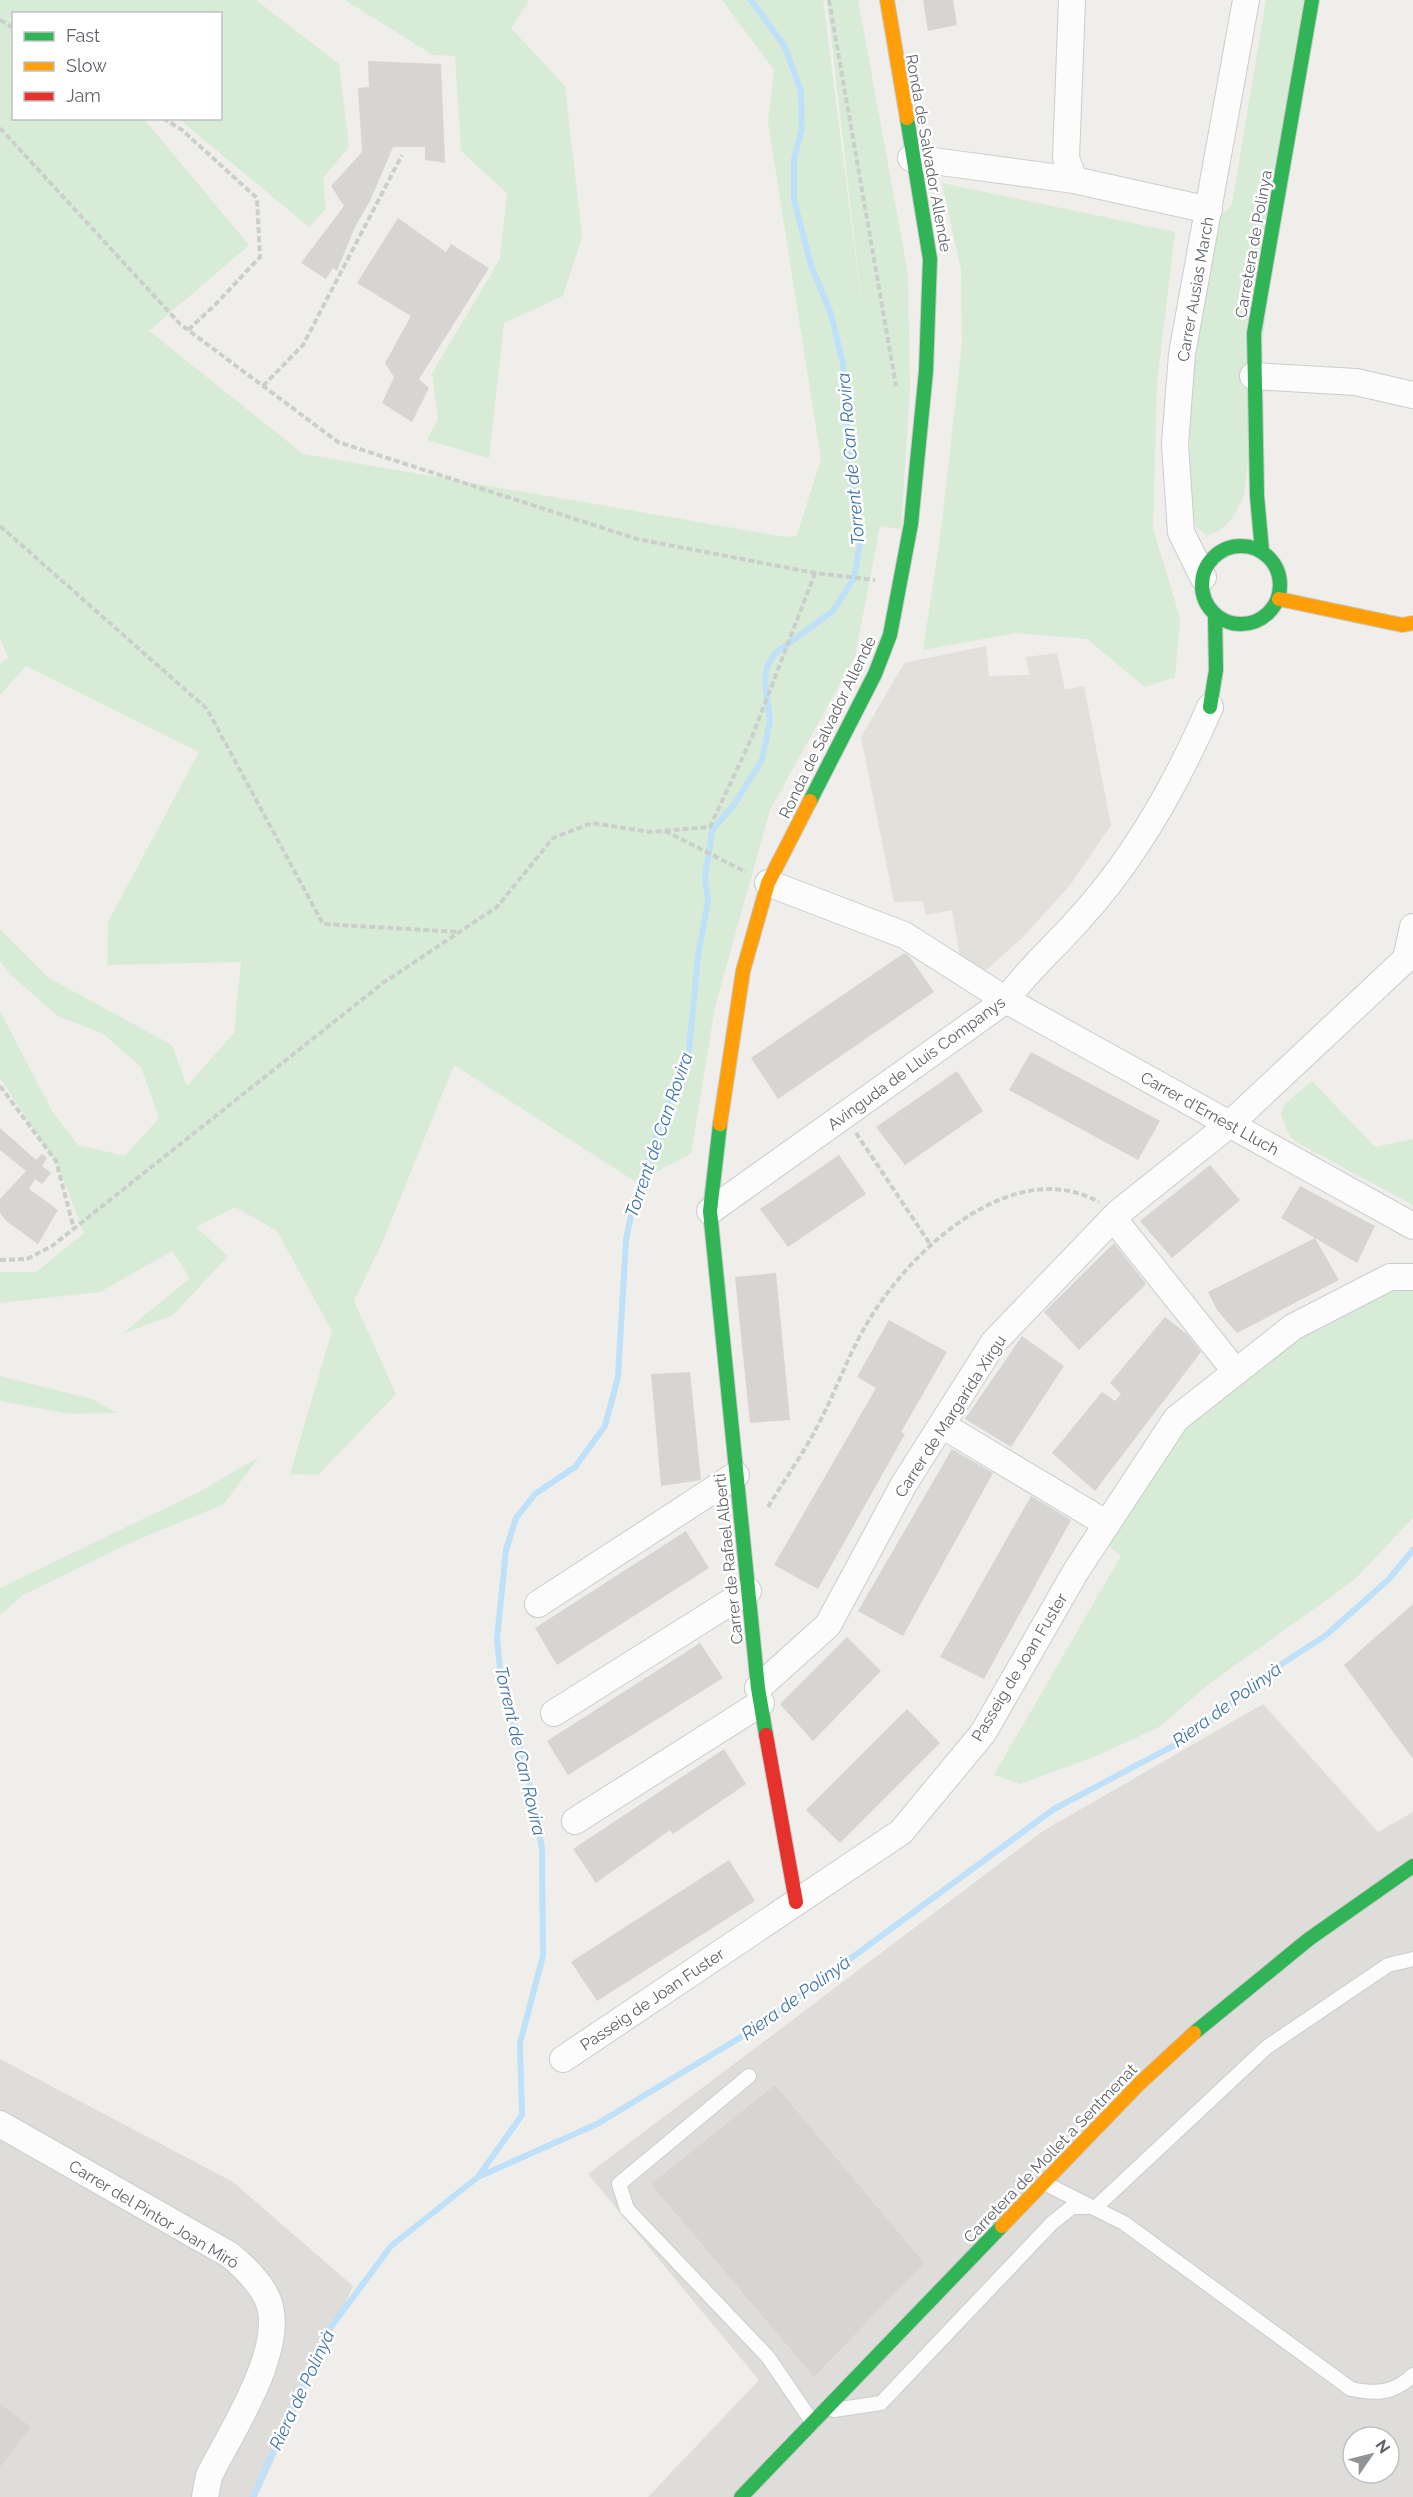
<svg xmlns="http://www.w3.org/2000/svg" width="1413" height="2497" viewBox="0 0 1413 2497" font-family="Raleway,sans-serif">
	<rect width="100%" height="100%" fill="#efeeea"/>
	<g fill="#dfddda" fill-rule="evenodd">
		<path d="M1263,1704L1378,1832L1413,1812V2497H648L759,2380L588,2174L1043,1831ZM1353,2437H1389V2473H1353Z"/>
		<polygon points="0,2059 233,2182 353,2286 257,2497 0,2497"/>
	</g>
	<polygon fill="#e2e0da" points="986,646 989,676 1029,675 1026,657 1057,653 1065,690 1084,686 1111,825 1071,884 1023,937 984,972 960,957 952,910 926,915 923,901 894,902 861,737 904,663"/>
	<g fill="#d8ebd6">
		<polygon points="0,0 256,0 339,64 349,147 323,178 326,209 309,227 179,119 220,118 220,14 14,14 14,118 144,119 249,245 149,331 303,454 786,537 797,535 821,459 768,122 774,70 722,0 823,0 863,315 827,0 858,0 908,274 910,387 901,529 880,526 855,657 770,810 715,1007 691,1154 636,1182 454,1065 383,1241 354,1301 396,1394 318,1475 290,1474 332,1331 277,1231 235,1207 196,1227 228,1256 173,1315 122,1334 190,1278 172,1251 100,1292 0,1303 0,1272 36,1272 84,1233 57,1164 0,1078 0,1011 52,1111 78,1145 125,1156 159,1118 141,1067 102,1033 59,1017 12,976 0,961 0,929 49,978 172,1045 187,1086 234,1033 241,962 107,965 108,922 199,752 26,666 0,695 0,664 8,658 0,638"/>
		<polygon points="345,0 529,0 511,28 565,86 582,237 563,296 504,323 489,458 427,440 438,419 432,373 500,259 507,193 461,151 455,56 433,55"/>
		<path d="M1266,0H1304L1244,495C1235,515 1229,528 1207,536L1197,528L1188,512L1192,354L1220,216L1232,205Z"/>
		<polygon points="942,183 1175,232 1157,383 1153,528 1180,618 1175,677 1145,687 1087,639 1016,633 923,650 941,531 962,343 961,270"/>
		<polygon points="1312,1081 1375,1147 1413,1139 1413,1205 1296,1142 1288,1133 1281,1114 1284,1105"/>
		<polygon points="1390,1286 1413,1287 1413,1518 1354,1580 1209,1684 1159,1727 1096,1756 1020,1784 994,1775 1121,1556 1105,1542 1183,1424 1299,1335"/>
		<polygon points="0,1376 92,1399 117,1413 70,1414 0,1401"/>
		<polygon points="259,1457 224,1504 130,1543 23,1595 0,1615 0,1588 199,1492"/>
	</g>
	<g fill="none" stroke-linecap="round" stroke-linejoin="round">
		<g stroke="#bfe0f9" stroke-width="6">
			<polyline points="478,2177 522,2115 520,2043 543,1956 542,1849 535,1806 500,1670 497,1639 506,1550 516,1518 535,1494 575,1467 605,1426 618,1377 626,1240 632,1210 660,1124 689,1051 698,956 708,901 705,878 712,831 735,803 762,760 770,721 765,680 767,667 774,654 833,611 854,578 860,544 854,521 843,364 831,314 811,265 794,200 794,159 802,128 801,91 785,47 751,0"/>
			<polyline points="253,2497 325,2335 391,2246 478,2177 597,2124 756,2028 1054,1809 1192,1736 1260,1678 1325,1636 1388,1580 1413,1550"/>
		</g>
	</g>
	<g fill="#d6d5d3">
		<polygon points="923,0 953,0 957,25 928,31"/>
		<polygon points="368,61 441,64 445,163 425,160 425,147 393,147 370,201 355,227 337,271 333,268 326,279 301,263 344,206 331,186 362,152 358,88 369,87"/>
		<polygon points="398,218 446,252 451,244 489,268 419,379 429,388 412,422 382,403 394,377 385,363 411,316 357,283"/>
		<polygon points="904,953 909,956 934,992 778,1099 751,1058"/>
		<polygon points="1031,1052 1160,1121 1138,1160 1009,1090"/>
		<polygon points="957,1071 983,1111 905,1165 876,1127"/>
		<polygon points="0,1128 36,1160 42,1154 47,1158 42,1166 51,1173 42,1184 35,1179 29,1189 58,1210 38,1244 6,1221 0,1213 0,1199 26,1171 0,1150"/>
		<polygon points="839,1155 866,1194 788,1247 760,1209"/>
		<polygon points="1210,1165 1240,1200 1172,1258 1140,1221"/>
		<polygon points="1300,1186 1375,1226 1357,1263 1281,1218"/>
		<polygon points="1315,1238 1339,1280 1237,1333 1217,1310 1208,1292"/>
		<polygon points="1114,1243 1146,1284 1079,1350 1044,1312"/>
		<polygon points="776,1273 790,1420 750,1423 735,1277"/>
		<polygon points="1165,1317 1187,1334 1201,1352 1095,1491 1052,1453 1102,1392 1115,1401 1121,1394 1110,1383"/>
		<polygon points="889,1320 947,1352 901,1432 905,1434 818,1589 774,1565 876,1388 857,1377"/>
		<polygon points="1022,1336 1064,1366 1011,1447 965,1419"/>
		<polygon points="690,1372 701,1480 661,1486 651,1374"/>
		<polygon points="952,1449 993,1473 903,1636 858,1611"/>
		<polygon points="1031,1496 1071,1520 984,1679 940,1657"/>
		<polygon points="686,1531 709,1568 557,1665 535,1628"/>
		<polygon points="1413,1604 1413,1759 1344,1665"/>
		<polygon points="847,1637 881,1671 813,1741 780,1704"/>
		<polygon points="700,1643 723,1678 568,1775 547,1741"/>
		<polygon points="907,1709 940,1743 840,1843 806,1810"/>
		<polygon points="724,1749 746,1784 673,1834 670,1830 596,1883 573,1849"/>
		<polygon points="729,1860 755,1901 597,2001 571,1962"/>
		<polygon points="775,2085 924,2263 814,2377 651,2184"/>
		<polygon points="0,2404 31,2427 0,2467"/>
	</g>
	<g fill="none" stroke-linecap="round" stroke-linejoin="round">
		<defs>
			<g id="lane">
				<polyline points="749,2076 619,2184 627,2209 768,2357 813,2423"/>
				<path d="M1044,2183L1124,2223L1351,2389C1376,2394 1394,2394 1413,2375"/>
				<polyline points="834,2410 881,2403 1052,2223 1072,2207 1096,2207 1267,2047 1388,1965 1413,1959"/>
			</g>
			<g id="street">
				<polyline points="1072,0 1066,158 1074,180 1209,210"/>
				<polyline points="911,158 1074,180"/>
				<polyline points="1253,376 1356,382 1413,395"/>
				<polyline points="1203,577 1181,532 1175,444 1182,354 1246,0"/>
				<polyline points="768,883 904,935 1006,1000 1413,1226"/>
				<polyline points="1406,959 1413,927"/>
				<path d="M710,1211L1006,1000C1027,970 1056,946 1080,918C1136,857 1177,783 1210,707"/>
				<polyline points="1113,1218 1236,1372"/>
				<polyline points="942,1425 1107,1524"/>
				<polyline points="538,1604 736,1475"/>
				<polyline points="758,1688 828,1625 904,1484 994,1342 1118,1213 1230,1124 1406,959 1413,956"/>
				<polyline points="554,1713 748,1591"/>
				<polyline points="575,1821 761,1703"/>
				<polyline points="563,2059 901,1832 983,1733 1076,1571 1176,1419 1293,1327 1390,1277 1413,1277"/>
				<path d="M0,2124L230,2255C244,2267 258,2280 266,2296C291,2343 230,2433 209,2476L205,2497"/>
			</g>
			<g id="fast">
				<circle cx="1241" cy="585" r="39"/>
				<polyline points="1262,551 1257,496 1254,333 1312,0"/>
				<polyline points="1210,707 1216,670 1215,615"/>
				<polyline points="810,801 875,674 890,635 911,524 926,371 930,259 907,118"/>
				<polyline points="720,1124 710,1211 758,1688 766,1735"/>
				<polyline points="1194,2033 1309,1939 1413,1866"/>
				<polyline points="741,2497 1002,2226"/>
			</g>
			<g id="slow">
				<polyline points="887,0 907,118"/>
				<polyline points="1279,599 1402,625 1413,623"/>
				<polyline points="720,1124 743,971 768,883 810,801"/>
				<polyline points="1002,2226 1139,2084 1194,2033"/>
			</g>
			<polyline id="jam" points="766,1735 796,1902"/>
		</defs>
		<use href="#lane" stroke="#cbcccc" stroke-width="16"/>
		<use href="#street" stroke="#cbcccc" stroke-width="28"/>
		<use href="#fast" stroke="#cacacb" stroke-width="16"/>
		<use href="#slow" stroke="#cacacb" stroke-width="16"/>
		<use href="#jam" stroke="#cacacb" stroke-width="16"/>
		<g stroke="#cacfcc" stroke-width="4" stroke-dasharray="6 3" stroke-linecap="butt">
			<polyline points="829,0 896,386"/>
			<polyline points="0,20 14,28"/>
			<polyline points="163,118 182,130 257,198 260,257 215,305 188,330"/>
			<polyline points="0,128 180,324 338,442 637,539 815,573 875,580"/>
			<polyline points="263,386 303,345 402,155"/>
			<polyline points="0,526 207,709 323,924 459,932"/>
			<polyline points="665,831 746,872"/>
			<polyline points="0,1086 56,1161 74,1229"/>
			<polyline points="856,1133 930,1244"/>
			<polyline points="0,1260 27,1259 52,1246 383,983 497,907 553,838 592,823 650,832 710,827 752,737 815,573"/>
			<path d="M768,1507C784,1480 804,1453 818,1425C835,1393 847,1358 865,1327C906,1254 1011,1153 1099,1202"/>
		</g>
		<use href="#lane" stroke="#fdfcfc" stroke-width="14"/>
		<use href="#street" stroke="#fdfcfc" stroke-width="26"/>
		<use href="#fast" stroke="#30b455" stroke-width="14"/>
		<use href="#slow" stroke="#ff9f0a" stroke-width="14"/>
		<use href="#jam" stroke="#e5322d" stroke-width="14"/>
	</g>
	<g text-anchor="middle" stroke-width="5" stroke-linejoin="round" paint-order="stroke">
		<g font-size="16" fill="#5f6368" stroke="#fff">
			<text transform="translate(929 153) rotate(80)" y="6">Ronda de Salvador Allende</text>
			<text transform="translate(1253 244) rotate(-80)" y="6">Carretera de Polinya</text>
			<text transform="translate(1195 289) rotate(-80)" y="6">Carrer Ausias March</text>
			<text transform="translate(827 727) rotate(-64)" y="6">Ronda de Salvador Allende</text>
			<text transform="translate(916 1063) rotate(-36)" y="6">Avinguda de Lluís Companys</text>
			<text transform="translate(1210 1113) rotate(29)" y="6">Carrer d'Ernest Lluch</text>
			<text transform="translate(950 1416) rotate(-57)" y="6">Carrer de Margarida Xirgu</text>
			<text transform="translate(728 1559) rotate(-96)" y="6">Carrer de Rafael Alberti</text>
			<text transform="translate(1019 1667) rotate(-59)" y="6">Passeig de Joan Fuster</text>
			<text transform="translate(652 1999) rotate(-34)" y="6">Passeig de Joan Fuster</text>
			<text transform="translate(1050 2153) rotate(-46)" y="6">Carretera de Mollet a Sentmenat</text>
			<text transform="translate(154 2214) rotate(31)" y="6">Carrer del Pintor Joan Miró</text>
		</g>
		<g font-size="18" font-style="italic" fill="#4174aa" stroke="#fff">
			<text transform="translate(851 459) rotate(-95)" y="6">Torrent de Can Rovira</text>
			<text transform="translate(659 1135) rotate(-71)" y="6">Torrent de Can Rovira</text>
			<text transform="translate(1227 1705) rotate(-36)" y="6">Riera de Polinyà</text>
			<text transform="translate(520 1751) rotate(77)" y="6">Torrent de Can Rovira</text>
			<text transform="translate(796 1998) rotate(-36)" y="6">Riera de Polinyà</text>
			<text transform="translate(302 2390) rotate(-65)" y="6">Riera de Polinyà</text>
		</g>
	</g>
	<rect x="12" y="12" width="210" height="108" fill="#ffffff" stroke="#bfc1c3" stroke-width="1.5"/>
	<rect x="24" y="32" width="30" height="9" fill="#30b455" stroke="#bfc1c3" stroke-width="1.5"/>
	<text x="66" y="42" font-size="18" fill="#5f6368">Fast</text>
	<rect x="24" y="62" width="30" height="9" fill="#ff9f0a" stroke="#bfc1c3" stroke-width="1.5"/>
	<text x="66" y="72" font-size="18" fill="#5f6368">Slow</text>
	<rect x="24" y="92" width="30" height="9" fill="#e5322d" stroke="#bfc1c3" stroke-width="1.5"/>
	<text x="66" y="102" font-size="18" fill="#5f6368">Jam</text>
	<g transform="translate(1371 2455) rotate(55)"><circle r="28" fill="#ffffff" stroke="#bfc1c3" stroke-width="1.5"/>
	<path d="M0-4.5L10 22L0 15L-10 22Z" fill="#919496"/>
	<text y="-9" font-size="16" font-weight="bold" text-anchor="middle" fill="#5f6368">N</text>
	</g>
</svg>
